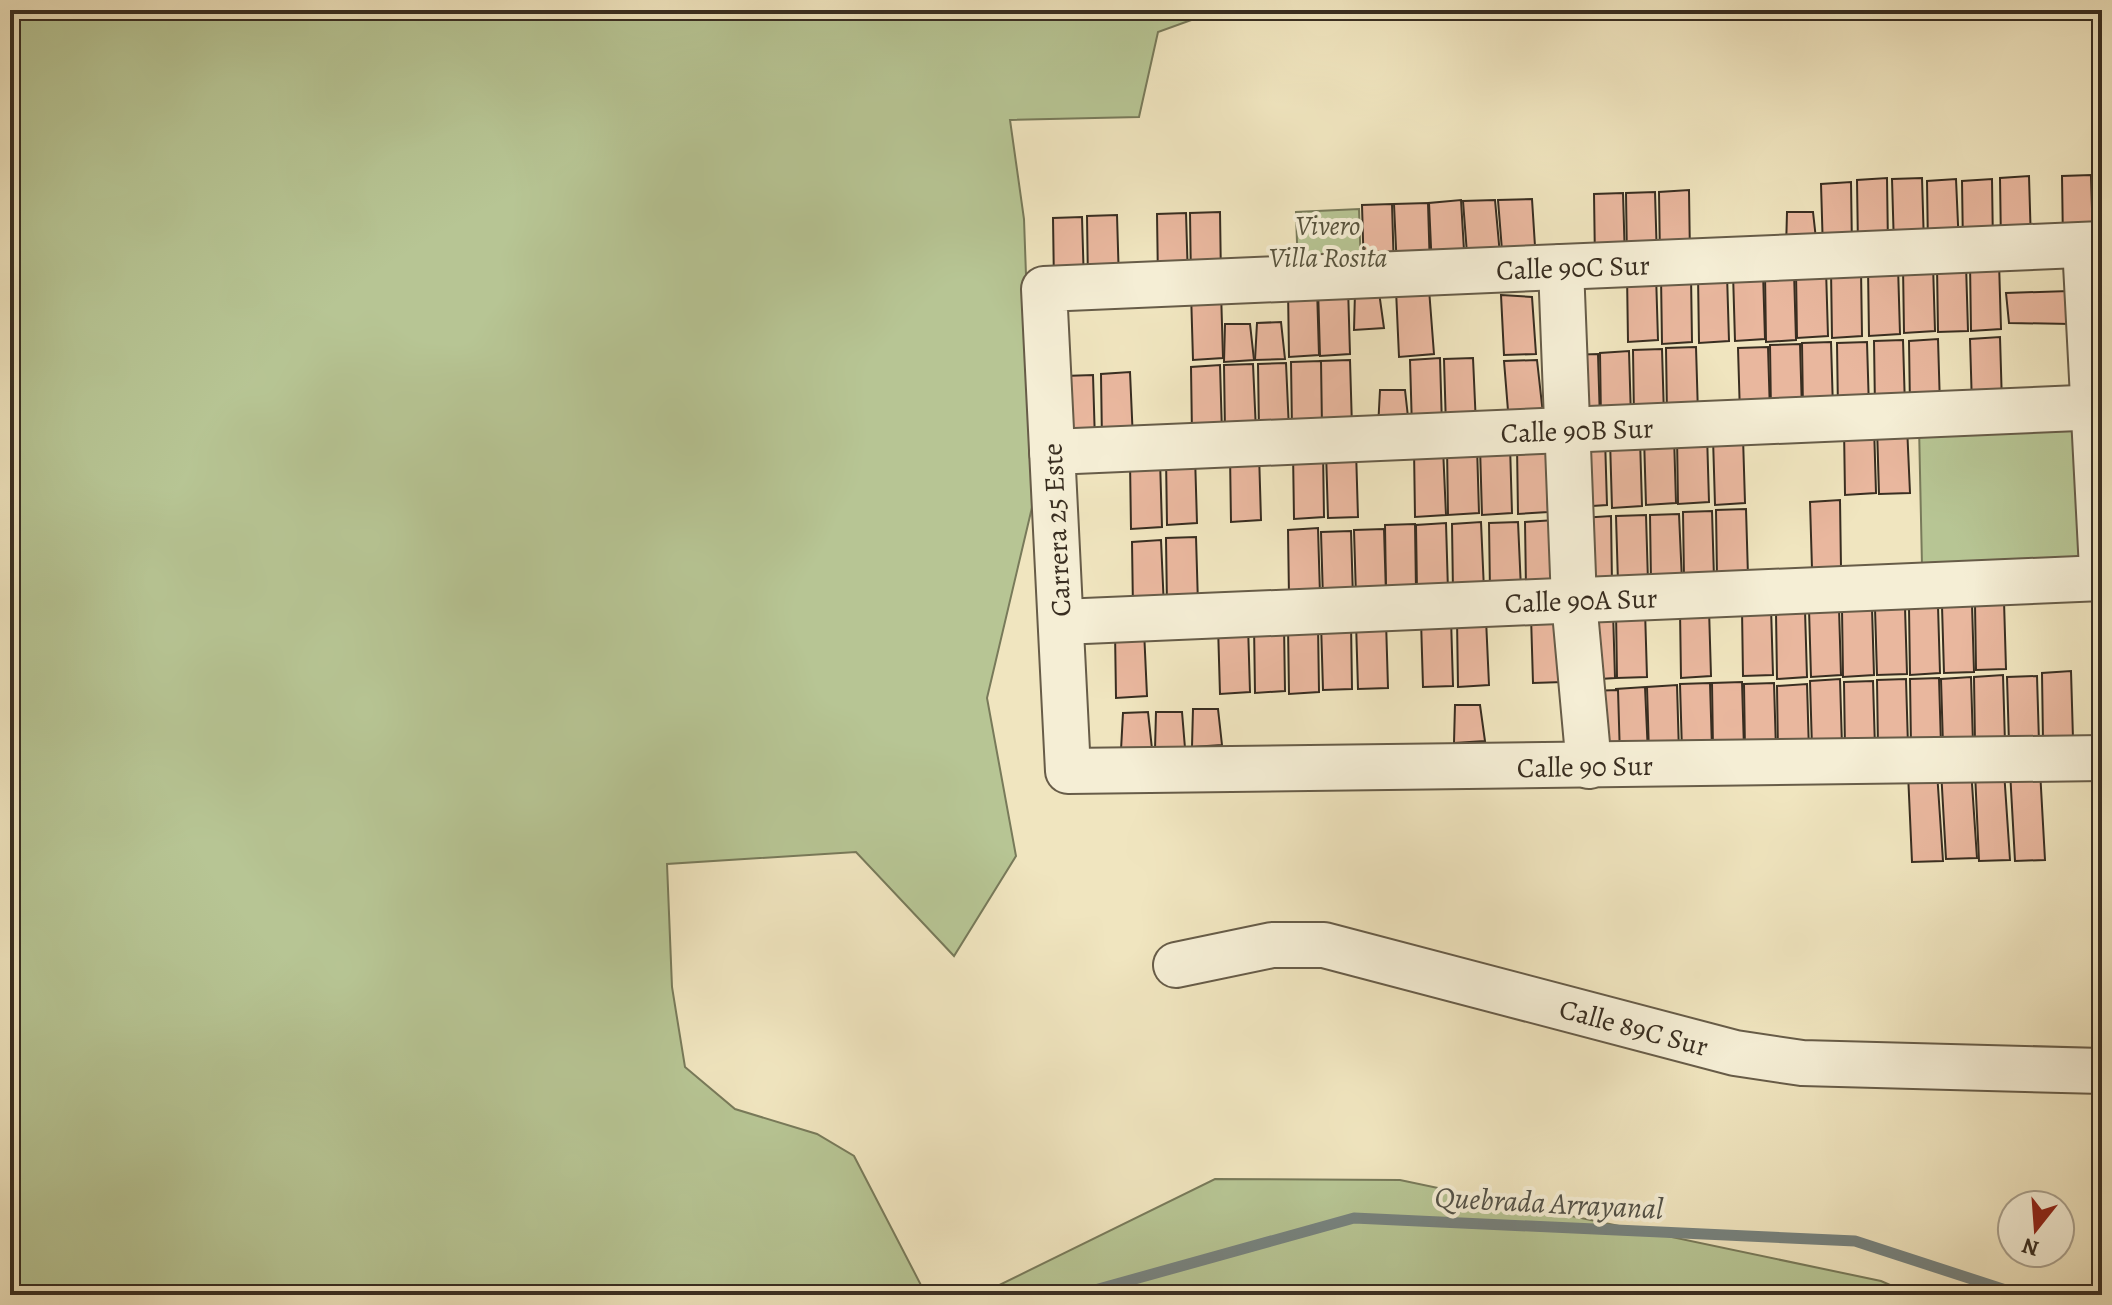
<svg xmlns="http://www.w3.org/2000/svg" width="2112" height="1305" viewBox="0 0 2112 1305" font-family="Alegreya,serif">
	<rect width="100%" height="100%" fill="#f0e5bf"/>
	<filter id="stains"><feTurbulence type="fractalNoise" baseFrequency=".0025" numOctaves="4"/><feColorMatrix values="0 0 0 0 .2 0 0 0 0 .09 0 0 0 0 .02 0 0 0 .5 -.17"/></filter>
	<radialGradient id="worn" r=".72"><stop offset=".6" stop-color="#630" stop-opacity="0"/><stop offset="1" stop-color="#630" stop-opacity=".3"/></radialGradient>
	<g fill="#b7c594" stroke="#787a5a" stroke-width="2">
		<polygon points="10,10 1219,10 1158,32 1139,117 1010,120 1024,219 1034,499 987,698 1016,856 954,956 856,852 667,864 672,987 685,1067 735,1109 817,1134 854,1156 923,1289 921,1295 10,1295"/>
		<polygon points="1359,209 1361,270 1298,273 1296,212"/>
		<polygon points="2073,417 2081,560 1922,566 1919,426"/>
		<polygon points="1215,1179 1400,1180 1881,1281 1913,1295 979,1295"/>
	</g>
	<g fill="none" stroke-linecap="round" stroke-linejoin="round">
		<polyline stroke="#77837f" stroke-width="11" points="1077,1295 1354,1218 1855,1241 2021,1295"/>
	</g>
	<g fill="#e9b79e" stroke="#392e21" stroke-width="2">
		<polygon points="2091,175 2093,242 2063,244 2062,176"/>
		<polygon points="2029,176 2031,243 2001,245 2000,178"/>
		<polygon points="2102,177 2102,245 2096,245 2095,178"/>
		<polygon points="1887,178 1888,246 1858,248 1857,180"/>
		<polygon points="1922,178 1924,245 1894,247 1892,179"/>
		<polygon points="1956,179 1959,247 1928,248 1927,181"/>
		<polygon points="1992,179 1993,247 1963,248 1962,181"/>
		<polygon points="1851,182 1852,249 1823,251 1821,184"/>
		<polygon points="1689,190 1690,257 1660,259 1659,192"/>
		<polygon points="1655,192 1657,259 1627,261 1626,193"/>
		<polygon points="1623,193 1625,260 1595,262 1594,194"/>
		<polygon points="1532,199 1536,262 1503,263 1498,200"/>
		<polygon points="1461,200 1465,267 1432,269 1429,203"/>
		<polygon points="1495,200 1501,266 1468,267 1463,201"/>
		<polygon points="1428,203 1430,269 1397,270 1394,204"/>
		<polygon points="1392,204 1394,271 1364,273 1362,205"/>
		<polygon points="1220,212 1221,279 1191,281 1190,213"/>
		<polygon points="1787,212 1813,212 1817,248 1786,250"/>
		<polygon points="1186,213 1188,280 1158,281 1157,214"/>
		<polygon points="1117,215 1119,282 1088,284 1087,216"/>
		<polygon points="1082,217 1084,284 1054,286 1053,218"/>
		<polygon points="1999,262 2001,329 1971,331 1970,263"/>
		<polygon points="1933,264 1935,331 1904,333 1903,266"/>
		<polygon points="1966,264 1968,331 1938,332 1937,265"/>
		<polygon points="1898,266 1900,334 1869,336 1868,268"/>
		<polygon points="1826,269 1828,336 1797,338 1796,271"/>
		<polygon points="1861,269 1862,336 1832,338 1831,270"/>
		<polygon points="1763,272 1765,339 1735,341 1733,273"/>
		<polygon points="1794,272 1796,340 1766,342 1765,274"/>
		<polygon points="1627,274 1656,274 1658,340 1628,342"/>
		<polygon points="1727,274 1729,341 1699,343 1698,275"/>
		<polygon points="1691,275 1692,342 1662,344 1661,276"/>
		<polygon points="1348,287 1350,354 1320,356 1318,288"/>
		<polygon points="1317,288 1319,355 1289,357 1288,289"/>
		<polygon points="1429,289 1434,354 1399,357 1396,290"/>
		<polygon points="1221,291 1223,358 1193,360 1191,292"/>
		<polygon points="2069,291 2071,324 2009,323 2006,293"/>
		<polygon points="1355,292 1379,292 1384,328 1354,330"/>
		<polygon points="1501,295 1532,297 1536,354 1504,355"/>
		<polygon points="1281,322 1285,359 1255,360 1257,323"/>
		<polygon points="1225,324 1250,324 1254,360 1224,362"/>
		<polygon points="2000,337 2002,404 1972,406 1970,339"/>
		<polygon points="1938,339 1940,406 1910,408 1909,341"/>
		<polygon points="1903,340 1905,407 1875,408 1874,341"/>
		<polygon points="1831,342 1833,409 1803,411 1802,343"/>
		<polygon points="1867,342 1869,409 1838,411 1837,343"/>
		<polygon points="1800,344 1802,411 1771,413 1770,345"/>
		<polygon points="1696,347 1698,414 1667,415 1666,348"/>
		<polygon points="1768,347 1770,413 1740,415 1738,348"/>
		<polygon points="1662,349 1664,416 1634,418 1633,350"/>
		<polygon points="1629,351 1631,418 1601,420 1600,353"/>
		<polygon points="1598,354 1600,421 1570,422 1569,355"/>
		<polygon points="1440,358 1442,426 1412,428 1410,360"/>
		<polygon points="1473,358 1476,425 1446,427 1444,359"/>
		<polygon points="1350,360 1352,427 1321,429 1320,361"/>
		<polygon points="1537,360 1544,423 1509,423 1504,361"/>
		<polygon points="1321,361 1322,428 1292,430 1291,362"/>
		<polygon points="1286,363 1289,430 1259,431 1258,364"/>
		<polygon points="1253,364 1256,431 1225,432 1224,365"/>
		<polygon points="1220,365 1222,433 1192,435 1191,367"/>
		<polygon points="1130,372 1133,440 1102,442 1101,374"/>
		<polygon points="1093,375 1095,442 1065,444 1064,376"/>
		<polygon points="1380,390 1405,390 1409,426 1378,428"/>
		<polygon points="1874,426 1876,493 1845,495 1844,428"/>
		<polygon points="1907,426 1910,493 1879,494 1877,427"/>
		<polygon points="1707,434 1709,502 1678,504 1677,436"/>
		<polygon points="1674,436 1676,503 1646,505 1644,437"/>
		<polygon points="1743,437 1745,503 1715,505 1713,438"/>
		<polygon points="1605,438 1607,505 1577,507 1576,439"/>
		<polygon points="1640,439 1642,506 1612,508 1610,440"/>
		<polygon points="1510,445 1512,513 1482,515 1480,447"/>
		<polygon points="1546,445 1548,512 1518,514 1517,446"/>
		<polygon points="1477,446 1479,513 1448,515 1447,447"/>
		<polygon points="1443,448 1446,515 1415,517 1414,449"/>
		<polygon points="1323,450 1324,517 1294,519 1293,451"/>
		<polygon points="1356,450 1358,517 1328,518 1326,451"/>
		<polygon points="1259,453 1261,520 1231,522 1230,454"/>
		<polygon points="1195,456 1197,523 1167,525 1166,457"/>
		<polygon points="1160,460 1162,527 1131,529 1130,461"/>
		<polygon points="1840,500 1841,568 1812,569 1810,502"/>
		<polygon points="1746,509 1748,576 1717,577 1716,510"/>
		<polygon points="1712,511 1714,578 1684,579 1683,512"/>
		<polygon points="1679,514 1682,581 1651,582 1650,515"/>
		<polygon points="1646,515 1648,582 1618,583 1616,516"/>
		<polygon points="1611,516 1612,584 1582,585 1581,518"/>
		<polygon points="1555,520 1557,587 1526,589 1525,522"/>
		<polygon points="1481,522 1484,590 1453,592 1452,524"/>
		<polygon points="1518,522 1521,589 1490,591 1489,523"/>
		<polygon points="1446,523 1448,591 1417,592 1416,525"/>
		<polygon points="1415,524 1416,591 1386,592 1385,525"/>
		<polygon points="1318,528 1320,595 1289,597 1288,530"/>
		<polygon points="1384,529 1386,595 1356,597 1354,530"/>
		<polygon points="1351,531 1353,598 1323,599 1321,532"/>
		<polygon points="1196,537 1198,604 1167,606 1166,538"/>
		<polygon points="1161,540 1164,608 1133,610 1132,542"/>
		<polygon points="2004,601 2006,669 1976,670 1975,603"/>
		<polygon points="1972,604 1974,672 1944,673 1942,606"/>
		<polygon points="1938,606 1940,673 1910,675 1909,607"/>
		<polygon points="1771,607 1773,675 1743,676 1742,609"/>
		<polygon points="1905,607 1907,674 1877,675 1875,608"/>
		<polygon points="1839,608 1841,675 1811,677 1809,609"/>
		<polygon points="1872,608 1874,675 1843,677 1842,609"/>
		<polygon points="1709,609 1711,676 1681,678 1680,611"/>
		<polygon points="1645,610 1647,677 1617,678 1616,611"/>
		<polygon points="1805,610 1807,677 1777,679 1776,612"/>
		<polygon points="1613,611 1615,678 1585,680 1584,612"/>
		<polygon points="1561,615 1563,682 1533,683 1531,616"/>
		<polygon points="1451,618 1453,686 1423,687 1421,620"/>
		<polygon points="1457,619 1486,619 1489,685 1458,687"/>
		<polygon points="1386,621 1388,688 1358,689 1356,622"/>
		<polygon points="1351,622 1352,689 1323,690 1321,623"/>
		<polygon points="1284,624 1285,691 1255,693 1254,625"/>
		<polygon points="1318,624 1319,692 1289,694 1288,626"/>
		<polygon points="1248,625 1250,692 1220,694 1218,626"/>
		<polygon points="1144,630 1147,696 1116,698 1115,631"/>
		<polygon points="2071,671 2073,739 2043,741 2042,673"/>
		<polygon points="2003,675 2005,743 1975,744 1974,677"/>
		<polygon points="2037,676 2039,742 2009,744 2007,677"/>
		<polygon points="1971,677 1973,744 1943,746 1941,679"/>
		<polygon points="1939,678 1941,745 1911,746 1910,679"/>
		<polygon points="1840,679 1842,746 1812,748 1810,681"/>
		<polygon points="1906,679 1908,746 1878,748 1877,680"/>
		<polygon points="1873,681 1875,748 1845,750 1844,682"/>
		<polygon points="1742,682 1744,749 1713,750 1712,683"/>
		<polygon points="1710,683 1712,749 1682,751 1680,684"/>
		<polygon points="1774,683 1776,750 1745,752 1744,684"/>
		<polygon points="1807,684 1809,752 1778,754 1777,686"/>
		<polygon points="1677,685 1679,753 1649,754 1647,687"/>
		<polygon points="1645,687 1648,754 1617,756 1616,689"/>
		<polygon points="1618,690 1620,757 1590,758 1589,691"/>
		<polygon points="1455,705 1480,705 1485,741 1454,743"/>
		<polygon points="1193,709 1218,709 1222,745 1192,747"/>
		<polygon points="1148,712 1152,749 1121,750 1123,713"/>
		<polygon points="1156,712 1182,712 1185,748 1155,750"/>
		<polygon points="1971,769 1977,858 1946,859 1941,770"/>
		<polygon points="2040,770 2045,860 2015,861 2010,771"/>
		<polygon points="2004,771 2010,860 1979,861 1975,772"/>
		<polygon points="1937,772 1943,861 1912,862 1908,773"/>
	</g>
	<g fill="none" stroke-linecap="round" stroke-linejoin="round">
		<defs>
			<g id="minor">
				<polyline points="2102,244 1044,289 1068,771 2102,758"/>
				<polyline points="2085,245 2102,569"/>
				<polyline points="1561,267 1574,601 1589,766"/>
				<polyline points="1052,452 2102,407"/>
				<polyline points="1061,622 2102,578"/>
				<polyline points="1176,965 1272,945 1324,945 1735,1053 1802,1063 2102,1071"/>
			</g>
		</defs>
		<use href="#minor" stroke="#675c48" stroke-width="48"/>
		<use href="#minor" stroke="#f5eed5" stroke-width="44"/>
	</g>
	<g text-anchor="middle" stroke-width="8" stroke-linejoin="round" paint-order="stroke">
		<g font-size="28" font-style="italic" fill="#58543e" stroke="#f5eed5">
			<text x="1328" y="235">Vivero<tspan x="1328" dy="32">Villa Rosita</tspan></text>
		</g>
		<g font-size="28" fill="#392e21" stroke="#f5eed5">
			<text transform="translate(1573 267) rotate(-2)" y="10">Calle 90C Sur</text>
			<text transform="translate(1577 430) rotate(-2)" y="10">Calle 90B Sur</text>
			<text transform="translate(1056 530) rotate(-93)" y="10">Carrera 25 Este</text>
			<text transform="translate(1581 600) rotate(-2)" y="10">Calle 90A Sur</text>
			<text transform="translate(1585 766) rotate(-1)" y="10">Calle 90 Sur</text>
			<text transform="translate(1634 1027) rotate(15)" y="10">Calle 89C Sur</text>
		</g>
		<g font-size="30" font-style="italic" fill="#535248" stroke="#f5eed5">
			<text transform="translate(1549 1203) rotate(3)" y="10">Quebrada Arrayanal</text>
		</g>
	</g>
	<rect width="2112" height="1305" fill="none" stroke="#f0e5bf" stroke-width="40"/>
	<rect x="12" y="12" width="2088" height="1281" fill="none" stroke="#392e21" stroke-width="4"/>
	<rect x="20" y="20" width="2072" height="1265" fill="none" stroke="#392e21" stroke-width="2"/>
	<g transform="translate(2036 1229) rotate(197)"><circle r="38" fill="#f5eed5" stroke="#aaa18d" stroke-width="2"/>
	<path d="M0-6L14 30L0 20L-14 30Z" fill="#8f2418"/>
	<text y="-12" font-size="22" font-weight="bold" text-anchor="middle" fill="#392e21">N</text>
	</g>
	<rect width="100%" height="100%" filter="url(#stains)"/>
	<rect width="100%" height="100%" fill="url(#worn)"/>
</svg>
